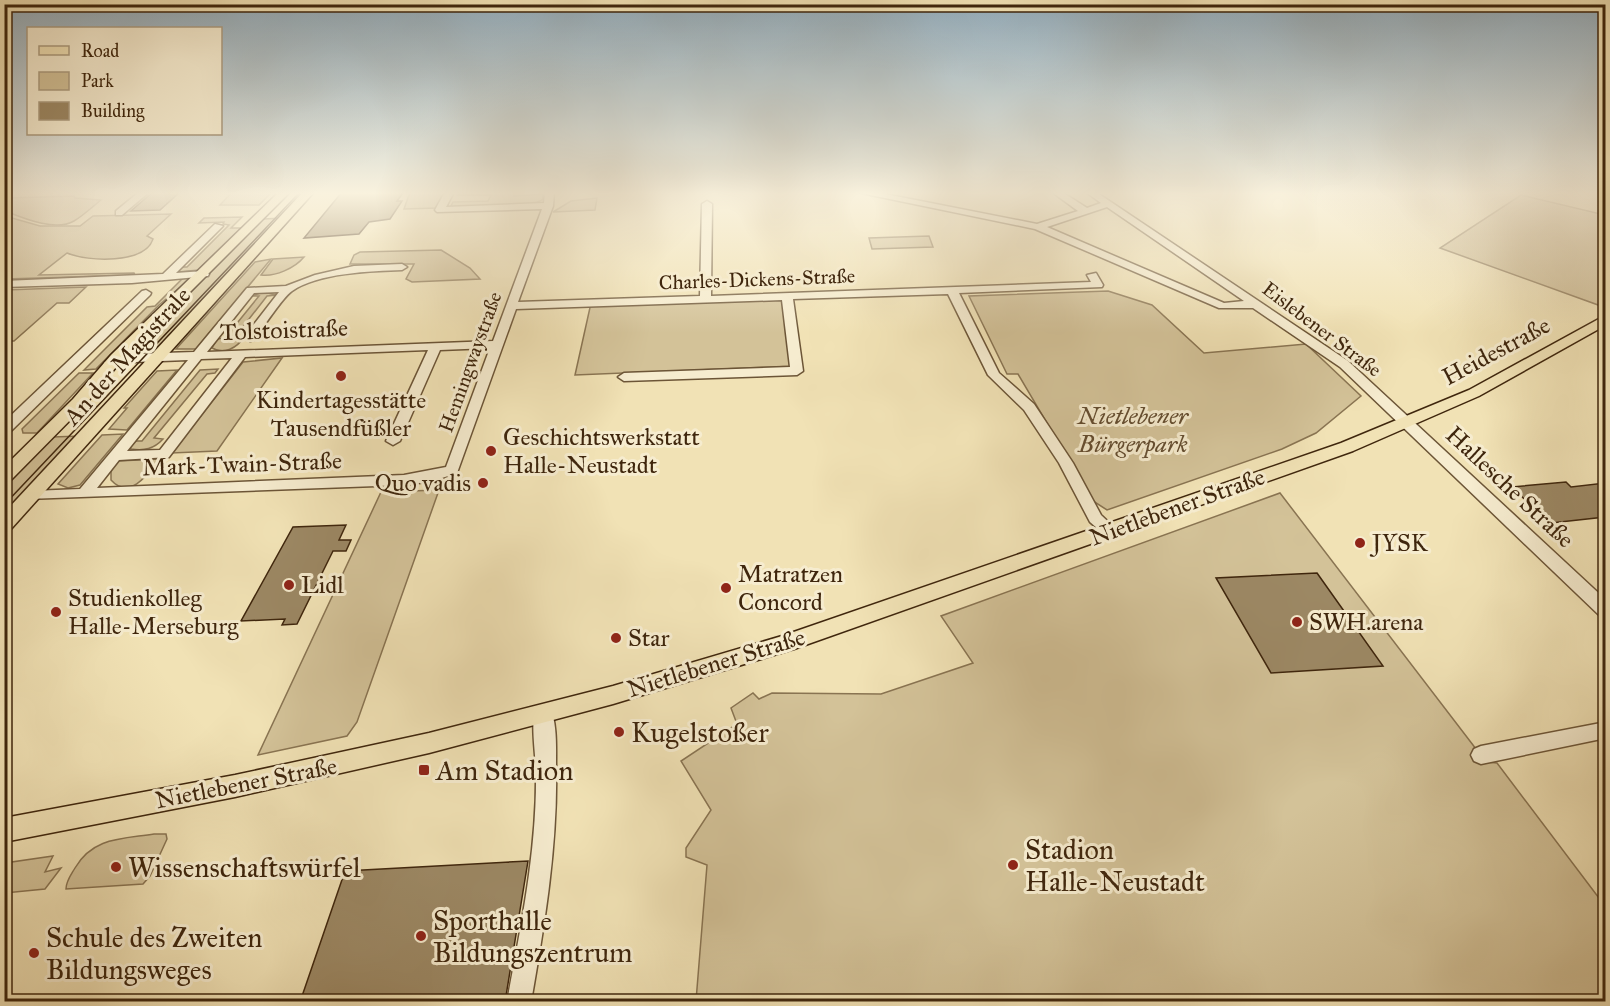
<svg xmlns="http://www.w3.org/2000/svg" width="1610" height="1006" viewBox="0 0 1610 1006" font-family="'IM FELL Great Primer',serif">
	<rect width="100%" height="100%" fill="#f1e2b5"/>
	<filter id="stains"><feTurbulence type="fractalNoise" baseFrequency=".00333" numOctaves="4"/><feColorMatrix values="0 0 0 0 .2 0 0 0 0 .09 0 0 0 0 .02 0 0 0 .5 -.17"/></filter>
	<radialGradient id="worn" r=".72"><stop offset=".6" stop-color="#630" stop-opacity="0"/><stop offset="1" stop-color="#630" stop-opacity=".3"/></radialGradient>
	<g fill="#d3c298" stroke="#897452" stroke-width="1.5">
		<polygon points="232,192 272,192 259,205 220,205"/>
		<polygon points="410,192 447,192 437,208 404,209"/>
		<path d="M514,192V196L543,194V199C533,209 468,207 450,208L453,202L488,201L491,195H458L460,193Z"/>
		<polygon points="1521,195 1605,215 1606,300 1601,306 1440,248"/>
		<path d="M74,196L75,198L101,200C92,207 84,215 74,221C55,232 23,218 5,211V198Z"/>
		<polygon points="597,198 595,210 553,212 571,201"/>
		<path d="M171,214L147,236L153,239C145,264 88,262 67,253L39,275L134,273L135,275L5,279V216L40,226H80L93,216Z"/>
		<polygon points="242,217 231,228 241,228 199,270 178,272 179,267 187,267 229,225 223,224 224,222 199,223 204,218"/>
		<path d="M283,218L159,350L151,353L154,349H143L144,342C181,299 223,260 263,219Z"/>
		<polygon points="929,236 933,247 872,249 869,238"/>
		<polygon points="441,250 470,268 480,279 412,282 406,279 414,264 350,264 354,255 360,252"/>
		<path d="M304,257C295,268 275,277 261,275L273,259Z"/>
		<polygon points="271,259 196,349 176,349 255,262"/>
		<polygon points="184,277 191,278 159,305 96,369 84,370 147,307 155,306"/>
		<polygon points="86,287 69,303 57,303 14,341 5,341 5,290"/>
		<polygon points="1108,291 1152,305 1204,353 1306,344 1361,396 1316,433 1282,449 1107,510 1093,501 1018,374 1007,374 969,296"/>
		<path d="M263,292L277,295L267,296L235,337H244C237,348 224,355 212,348L217,339L225,338L259,296H252Z"/>
		<polygon points="787,296 796,366 575,375 591,303"/>
		<polygon points="282,358 217,451 172,453 243,362"/>
		<path d="M218,369L215,373L207,374L154,438L163,439C154,449 144,451 131,449L129,446L132,441H142L200,370Z"/>
		<polygon points="177,370 127,430 109,429 127,408 124,408 157,371"/>
		<polygon points="79,373 93,373 37,433 23,433 22,429"/>
		<polygon points="123,434 80,485 68,488 58,484 102,435"/>
		<polygon points="81,436 5,518 5,486 52,437"/>
		<path d="M160,459C149,473 130,501 111,480V469L117,461Z"/>
		<polygon points="439,490 357,722 347,736 258,755 381,492"/>
		<polygon points="1280,493 1486,762 1497,763 1605,906 1605,1001 696,1001 707,865 686,857 686,848 711,810 681,761 737,724 731,708 753,693 759,699 772,693 881,694 973,663 941,616"/>
		<path d="M154,834H166L167,839L150,876L143,884L66,889C66,881 71,875 75,868C93,837 122,839 154,834Z"/>
		<polygon points="53,856 45,872 61,868 45,889 5,893 5,863"/>
	</g>
	<g fill="#9c8864" stroke="#3f260d" stroke-width="1.5">
		<polygon points="153,192 180,192 160,210 131,211"/>
		<polygon points="342,192 403,193 397,201 402,201 390,219 369,222 359,234 304,238"/>
		<polygon points="1566,482 1571,487 1605,483 1605,517 1551,523 1511,487"/>
		<polygon points="346,525 339,540 351,540 346,551 333,551 297,624 282,625 285,619 241,621 293,527"/>
		<polygon points="1317,573 1383,666 1271,673 1216,578"/>
		<polygon points="528,861 505,1002 300,1002 345,871"/>
	</g>
	<g fill="none" stroke-linecap="round" stroke-linejoin="round">
		<defs>
			<g id="minor">
				<polygon points="139,192 149,192 122,215 116,215 116,211"/>
				<path d="M445,192H454L446,207L544,203L545,192H554L553,206L518,302L700,296L702,204L707,201L712,204L711,296L1091,282L1087,275L1096,273L1103,285L1102,287L959,293L999,373L1034,404L1073,463L1101,515L1118,531L1115,535H1105L1090,522L1059,463L1024,410L988,375L948,294L793,299L803,371L797,375L624,381L618,377L624,373L790,367L782,300L516,309L457,473L433,481L404,485L27,499L25,496L32,491L80,489L188,360L135,362L109,369L103,365L105,362L134,354L194,352L247,288L286,286L315,275L354,266L402,264L407,267L402,270C371,271 318,273 292,291C282,298 263,328 254,340L250,341L244,337L279,292L254,293L207,352L493,341L542,209L437,212L435,210ZM490,348L446,467L404,475L97,488L119,460L169,457L245,357L428,350L386,441L393,445L400,441L440,350ZM232,358L160,450L127,451L201,359Z"/>
				<path d="M856,192H875L1037,224L1078,211L1052,192H1062L1087,208L1101,203L1086,192H1096L1348,361L1606,600V617L1600,616L1340,367L1253,308H1219L1035,229ZM1107,207L1244,301L1224,303L1047,227Z"/>
				<polygon points="215,224 223,226 176,273 204,271 209,274 208,276 132,283 4,287 4,281 163,274"/>
				<polygon points="146,290 151,293 150,295 9,433 4,434 4,422 142,291"/>
				<path d="M543,706L550,708C557,723 556,746 556,763C558,843 545,922 531,1002H507C521,926 537,850 536,772C536,756 530,721 536,708Z"/>
				<polygon points="1606,722 1606,738 1481,764 1474,761 1471,755 1474,749 1481,746"/>
			</g>
			<g id="major">
				<polygon points="279,192 290,192 121,361 85,405 10,481 4,482 4,467 73,399 111,355"/>
				<polygon points="303,192 314,192 11,529 4,531 4,513"/>
				<polygon points="1606,315 1606,325 1479,396 1353,451 794,649 613,704 429,753 235,797 4,842 4,818 235,775 429,733 613,686 782,636 1341,443 1469,390"/>
			</g>
		</defs>
		<use href="#minor" stroke="#6c5537" stroke-width="3"/>
		<use href="#major" stroke="#3f260d" stroke-width="3"/>
		<use href="#minor" fill="#f6eccf" fill-rule="evenodd"/>
		<use href="#major" fill="#f1e2b5" fill-rule="evenodd"/>
		<polyline stroke="#3f260d" stroke-width="1.5" points="4,505 300,192"/>
	</g>
	<linearGradient id="sky" x2="0" y2="1"><stop stop-color="#93adbd"/><stop offset="0.58" stop-color="#f9f2de"/><stop offset="1" stop-color="#f9f2de" stop-opacity="0"/></linearGradient>
	<rect width="1610" height="333" fill="url(#sky)"/>
	<g fill="#8f2418" stroke="#f6eccf" stroke-width="2">
		<circle cx="341" cy="376" r="6"/>
		<circle cx="491" cy="451" r="6"/>
		<circle cx="483" cy="483" r="6"/>
		<circle cx="1360" cy="543" r="6"/>
		<circle cx="289" cy="585" r="6"/>
		<circle cx="726" cy="588" r="6"/>
		<circle cx="56" cy="612" r="6"/>
		<circle cx="1297" cy="622" r="6"/>
		<circle cx="616" cy="638" r="6"/>
		<circle cx="619" cy="732" r="6"/>
		<rect x="418" y="764" width="12" height="12" rx="3"/>
		<circle cx="1013" cy="865" r="6"/>
		<circle cx="116" cy="867" r="6"/>
		<circle cx="421" cy="936" r="6"/>
		<circle cx="34" cy="953" r="6"/>
	</g>
	<g text-anchor="middle" stroke-width="6" stroke-linejoin="round" paint-order="stroke">
		<g font-size="20" fill="#3f260d" stroke="#f6eccf">
			<text transform="translate(757 279) rotate(-2)" y="7">Charles-Dickens-Straße</text>
			<text transform="translate(1322 329) rotate(37)" y="7">Eislebener Straße</text>
			<text transform="translate(470 362) rotate(-70)" y="7">Hemingwaystraße</text>
		</g>
		<g font-size="24" fill="#3f260d" stroke="#f6eccf">
			<text transform="translate(284 330) rotate(-2)" y="8">Tolstoistraße</text>
			<text transform="translate(1496 351) rotate(-28)" y="8">Heidestraße</text>
			<text transform="translate(127 356) rotate(-48)" y="8">An der Magistrale</text>
			<text transform="translate(242 464) rotate(-2)" y="8">Mark-Twain-Straße</text>
			<text transform="translate(1510 487) rotate(43)" y="8">Hallesche Straße</text>
			<text transform="translate(1177 507) rotate(-20)" y="8">Nietlebener Straße</text>
			<text transform="translate(716 663) rotate(-17)" y="8">Nietlebener Straße</text>
			<text transform="translate(246 783) rotate(-11)" y="8">Nietlebener Straße</text>
		</g>
		<g font-size="24" fill="#3f260d" stroke="#f6eccf" text-anchor="start">
			<text x="341" y="408" text-anchor="middle">Kindertagesstätte<tspan x="341" dy="28">Tausendfüßler</tspan></text>
			<text x="503" y="445">Geschichtswerkstatt<tspan x="503" dy="28">Halle-Neustadt</tspan></text>
			<text x="471" y="491" text-anchor="end">Quo vadis</text>
			<text x="1372" y="551">JYSK</text>
			<text x="738" y="582">Matratzen<tspan x="738" dy="28">Concord</tspan></text>
			<text x="301" y="593">Lidl</text>
			<text x="68" y="606">Studienkolleg<tspan x="68" dy="28">Halle-Merseburg</tspan></text>
			<text x="1309" y="630">SWH.arena</text>
			<text x="628" y="646">Star</text>
		</g>
		<g font-size="24" font-style="italic" fill="#644d30" stroke="#f6eccf">
			<text x="1133" y="424">Nietlebener<tspan x="1133" dy="28">Bürgerpark</tspan></text>
		</g>
		<g font-size="28" fill="#3f260d" stroke="#f6eccf" text-anchor="start">
			<text x="631" y="742">Kugelstoßer</text>
			<text x="436" y="780">Am Stadion</text>
			<text x="1025" y="859">Stadion<tspan x="1025" dy="32">Halle-Neustadt</tspan></text>
			<text x="128" y="877">Wissenschaftswürfel</text>
			<text x="433" y="930">Sporthalle<tspan x="433" dy="32">Bildungszentrum</tspan></text>
			<text x="46" y="947">Schule des Zweiten<tspan x="46" dy="32">Bildungsweges</tspan></text>
		</g>
	</g>
	<rect width="1610" height="1006" fill="none" stroke="#f1e2b5" stroke-width="24"/>
	<rect x="6" y="6" width="1598" height="994" fill="none" stroke="#3f260d" stroke-width="3"/>
	<rect x="12" y="12" width="1586" height="982" fill="none" stroke="#3f260d" stroke-width="1.5"/>
	<rect x="27" y="27" width="195" height="108" fill="#f6eccf" stroke="#ad9d81" stroke-width="1.5"/>
	<rect x="39" y="46" width="30" height="9" fill="#f1e2b5" stroke="#ad9d81" stroke-width="1.5"/>
	<text x="81" y="57" font-size="18" fill="#3f260d">Road</text>
	<rect x="39" y="72" width="30" height="18" fill="#d3c298" stroke="#ad9d81" stroke-width="1.5"/>
	<text x="81" y="87" font-size="18" fill="#3f260d">Park</text>
	<rect x="39" y="102" width="30" height="18" fill="#9c8864" stroke="#ad9d81" stroke-width="1.5"/>
	<text x="81" y="117" font-size="18" fill="#3f260d">Building</text>
	<rect width="100%" height="100%" filter="url(#stains)"/>
	<rect width="100%" height="100%" fill="url(#worn)"/>
</svg>
